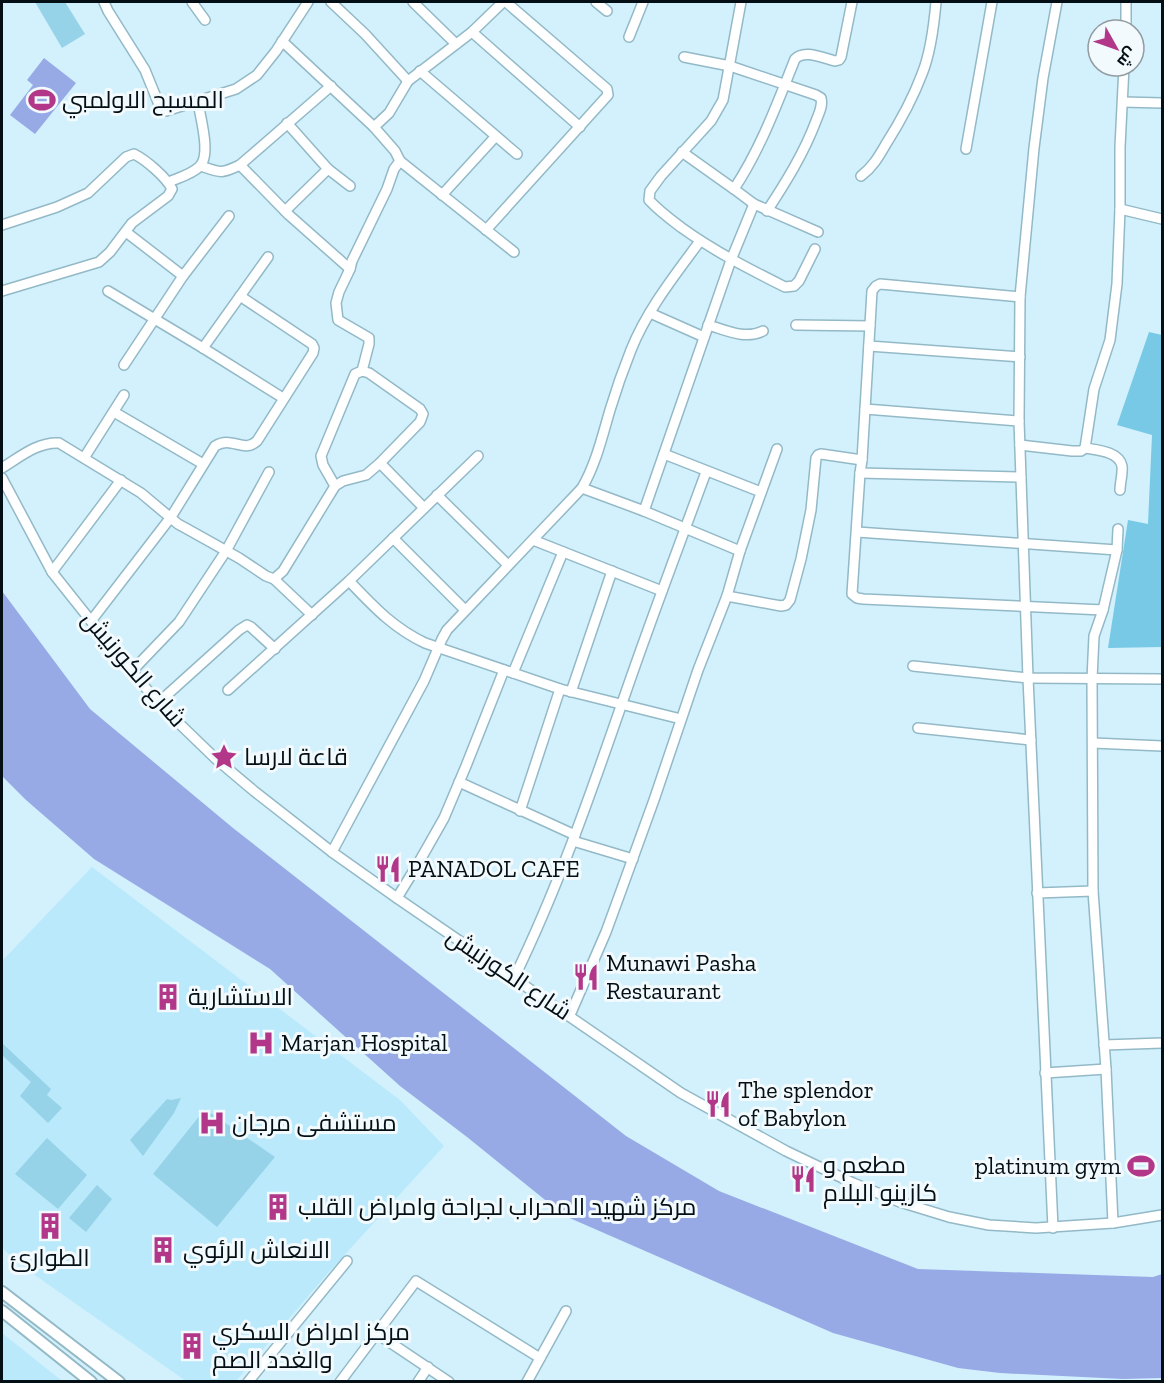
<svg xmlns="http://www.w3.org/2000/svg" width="1164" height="1383" viewBox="0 0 1164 1383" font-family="'Zilla Slab',Cairo,serif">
	<rect width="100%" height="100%" fill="#d2f1fd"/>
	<g fill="#b9e9fb">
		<polygon points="92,867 400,1100 444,1146 328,1273 236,1381 186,1381 29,1271 2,1248 2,961"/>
		<polygon points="2,1333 62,1381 2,1381"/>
	</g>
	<g fill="#96d3e9">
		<polygon points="35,2 65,2 85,34 62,48"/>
		<polygon points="2,1043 51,1089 47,1095 62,1108 48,1123 20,1096 31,1082 2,1055"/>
		<polygon points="181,1098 174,1113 143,1156 130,1140 167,1099 171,1100"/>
		<polygon points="205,1109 275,1157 217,1227 153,1174"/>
		<polygon points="47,1138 87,1175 58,1209 15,1174"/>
		<polygon points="97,1185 112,1199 86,1232 69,1218"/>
	</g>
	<polygon fill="#77c9e5" points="1149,332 1162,335 1162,647 1108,648 1128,520 1148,524 1152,435 1117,425"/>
	<g fill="#98aae6">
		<polygon points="44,58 76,83 35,134 10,115 33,85 27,80"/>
		<polygon points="2,591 90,709 233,828 626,1136 719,1191 918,1269 1153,1277 1162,1274 1162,1378 1123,1379 1000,1373 958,1368 833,1333 565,1216 467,1137 400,1086 270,969 94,859 26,800 2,776"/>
	</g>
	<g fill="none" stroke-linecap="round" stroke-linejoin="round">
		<defs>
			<g id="minor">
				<polyline points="104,2 108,11 145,70 160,107 162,110 166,111 236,89 257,75 276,51 308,2"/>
				<polyline points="192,2 205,20"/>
				<polyline points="331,2 365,34 408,81"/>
				<polyline points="413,2 456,44"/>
				<polyline points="596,2 607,11"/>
				<path d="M741,2L723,100L711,121L661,176L650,191L649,200C659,211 670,219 682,228C714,251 749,269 785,287L794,286L799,281L815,249"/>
				<polyline points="1126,30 1126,2"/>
				<polyline points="472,32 580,127"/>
				<polyline points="629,37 643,2"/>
				<polyline points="282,41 374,127 395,151 400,161 394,169 387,189 352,261 350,269 339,292 336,303 338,320 369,338 369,344 362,371"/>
				<path d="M684,57L730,66L816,95L821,98C823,106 819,113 816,121C804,153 786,182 767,211"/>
				<polyline points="420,71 517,154"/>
				<polyline points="1123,102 1162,103"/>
				<polyline points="287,123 328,169 350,186"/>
				<polyline points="374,127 389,113 408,81 472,32 503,2"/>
				<polyline points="966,149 992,2"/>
				<polyline points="682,152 734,189 754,204 818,232"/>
				<polyline points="400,161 514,252"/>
				<polyline points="240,165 289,215 350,269"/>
				<path d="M201,166C221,173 221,174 240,165L331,86"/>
				<path d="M861,176C873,167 879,156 886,144C900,122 913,98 922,74C931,52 934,25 936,2"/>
				<path d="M169,182C178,178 192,174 199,167C212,156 200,117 198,102"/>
				<path d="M734,189C761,148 777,104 795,59C804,49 823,58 835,61L839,60L841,57L852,2"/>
				<polyline points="442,195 496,136"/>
				<polyline points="1120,209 1162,219"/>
				<polyline points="285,211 328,169"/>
				<path d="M2,225L57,207L88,193L126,157L134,154C146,160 166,177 172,189L168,196L132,223L110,252L99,262L2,291"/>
				<polyline points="486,230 608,95 607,89 506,2"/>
				<polyline points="126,232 183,276"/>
				<polyline points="108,291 203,348 283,398"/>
				<polyline points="1020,297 880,284 876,286 872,291 862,460 860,473 852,594 857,598 863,599 1103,610"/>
				<polyline points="650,313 704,337"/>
				<path d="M708,325C726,330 745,340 763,331"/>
				<polyline points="796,325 870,326"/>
				<polyline points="869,346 1020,357"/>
				<polyline points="203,348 268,257"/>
				<polyline points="124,365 183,276 229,216"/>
				<polyline points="865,409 1019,421"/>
				<polyline points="114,412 203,464"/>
				<polyline points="1020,445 1072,451 1081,451 1085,448 1094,389 1110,340 1117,284 1120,209 1120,147 1124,66"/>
				<path d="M1085,448C1096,450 1119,451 1122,466C1123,473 1120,483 1120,490"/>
				<polyline points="664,454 761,492"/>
				<polyline points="84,458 124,395"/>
				<polyline points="380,463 424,508"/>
				<path d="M2,468C20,457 37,442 59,443L141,493L178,524L189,530L239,558L266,576L274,579L283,571L335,486L343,481L366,475L380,463L420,422L423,414L420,409L369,373L362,371L355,374L321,456L323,465L335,486"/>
				<polyline points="860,473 1021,477"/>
				<polyline points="2,478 52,572 91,621 158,703 216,759 254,791 332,852 397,898 681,1093 786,1151 853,1183 900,1202 949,1217 989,1225 1036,1228 1113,1223 1162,1215"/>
				<polyline points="582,488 644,511 740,551"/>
				<polyline points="437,495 508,565"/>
				<polyline points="644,511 731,260 754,204"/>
				<polyline points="857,532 1117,550"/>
				<polyline points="393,538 465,610"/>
				<polyline points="533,540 662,591"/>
				<polyline points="52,572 121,480"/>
				<polyline points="274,579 312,615"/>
				<path d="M349,581C373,606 393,628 425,643L560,689L681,719"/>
				<polyline points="727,596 781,606 786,605 790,600 801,559 811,510 816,458 818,455 821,454 862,460"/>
				<path d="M91,621L171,517L215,446C232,435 243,454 257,441L313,353L314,348L312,344L240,296"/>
				<polyline points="913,666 1028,678 1162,679"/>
				<polyline points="132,671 179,622 226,551 269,472"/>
				<polyline points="513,673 563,552"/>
				<polyline points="228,690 349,581 478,456"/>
				<polyline points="571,692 612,571"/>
				<polyline points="158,703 239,630 247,625 251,627 275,649"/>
				<polyline points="918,728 1031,740"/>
				<polyline points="1093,743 1162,746"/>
				<polyline points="459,782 575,835"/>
				<polyline points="520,811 560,689"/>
				<polyline points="573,841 633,859"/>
				<path d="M332,852L424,681L442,639L447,630L582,488C596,464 602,437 610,410C616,390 623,370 631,350C647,310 675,275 700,241"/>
				<polyline points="1037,893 1093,891"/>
				<polyline points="397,898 419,862 444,818 466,766 504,670"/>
				<path d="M514,978C560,884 594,784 628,686C653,614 680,543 706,472"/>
				<polyline points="570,1015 606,932 621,891 654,800 698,670 727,596 740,551 777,449"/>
				<polyline points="1104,1045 1162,1043"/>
				<polyline points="1045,1073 1106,1069"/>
				<polyline points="1113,1223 1106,1069 1093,891 1092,679 1094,636 1103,610 1117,550 1118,529"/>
				<polyline points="1053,1228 1028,678 1019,421 1020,297 1034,148 1043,78 1057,2"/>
				<polyline points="376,1333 449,1382"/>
				<polyline points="248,1382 347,1261"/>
				<polyline points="340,1382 416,1281 540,1358"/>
				<polyline points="418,1382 428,1367"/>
				<polyline points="527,1382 566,1311"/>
			</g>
			<g id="major">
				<polyline points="2,1292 119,1382"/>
				<polyline points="2,1311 91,1382"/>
			</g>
		</defs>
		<use href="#minor" stroke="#93b9c7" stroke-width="12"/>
		<use href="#major" stroke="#93b9c7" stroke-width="14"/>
		<use href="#minor" stroke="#fff" stroke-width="9"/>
		<use href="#major" stroke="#fff" stroke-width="10"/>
	</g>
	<defs>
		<symbol id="stadium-bare" viewBox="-9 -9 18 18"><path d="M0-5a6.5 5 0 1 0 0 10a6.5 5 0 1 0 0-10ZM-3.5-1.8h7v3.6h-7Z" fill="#b33788" stroke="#f2fafd" stroke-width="2.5" paint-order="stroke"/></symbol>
		<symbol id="sight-bare" viewBox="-9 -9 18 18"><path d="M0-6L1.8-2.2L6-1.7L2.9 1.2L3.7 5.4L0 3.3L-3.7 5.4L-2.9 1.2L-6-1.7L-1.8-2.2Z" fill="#b33788" stroke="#f2fafd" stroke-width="2.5" paint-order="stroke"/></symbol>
		<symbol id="restaurant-bare" viewBox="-9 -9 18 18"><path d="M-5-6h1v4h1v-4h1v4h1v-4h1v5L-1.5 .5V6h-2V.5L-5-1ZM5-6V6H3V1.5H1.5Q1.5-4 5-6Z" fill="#b33788" stroke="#f2fafd" stroke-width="2.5" paint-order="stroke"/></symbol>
		<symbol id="building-bare" viewBox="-9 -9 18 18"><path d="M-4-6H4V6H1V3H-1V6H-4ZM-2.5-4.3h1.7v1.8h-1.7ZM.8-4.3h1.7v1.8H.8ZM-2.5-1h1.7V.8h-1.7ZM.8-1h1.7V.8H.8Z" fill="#b33788" stroke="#f2fafd" stroke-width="2.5" paint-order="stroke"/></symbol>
		<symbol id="hospital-bare" viewBox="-9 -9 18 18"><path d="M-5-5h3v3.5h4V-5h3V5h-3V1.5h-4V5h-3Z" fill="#b33788" stroke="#f2fafd" stroke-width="2.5" paint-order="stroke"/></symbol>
	</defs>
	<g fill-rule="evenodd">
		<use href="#stadium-bare" x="23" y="81" width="38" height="38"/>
		<use href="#sight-bare" x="205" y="738" width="38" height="38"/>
		<use href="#restaurant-bare" x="369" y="850" width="38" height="38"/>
		<use href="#restaurant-bare" x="567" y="958" width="38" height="38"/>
		<use href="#building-bare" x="149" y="978" width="38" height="38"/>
		<use href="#hospital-bare" x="242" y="1024" width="38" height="38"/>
		<use href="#restaurant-bare" x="699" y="1085" width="38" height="38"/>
		<use href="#hospital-bare" x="193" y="1104" width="38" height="38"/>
		<use href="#stadium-bare" x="1122" y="1147" width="38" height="38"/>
		<use href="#restaurant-bare" x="784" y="1160" width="38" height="38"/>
		<use href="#building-bare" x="259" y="1188" width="38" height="38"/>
		<use href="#building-bare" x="31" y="1207" width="38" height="38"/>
		<use href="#building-bare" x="144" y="1231" width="38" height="38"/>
		<use href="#building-bare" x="173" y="1327" width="38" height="38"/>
	</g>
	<g text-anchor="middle" stroke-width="6" stroke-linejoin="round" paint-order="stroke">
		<g font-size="24" fill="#030f14" stroke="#f2fafd" text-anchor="start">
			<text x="62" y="108">المسبح الاولمبي</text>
			<text x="244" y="765">قاعة لارسا</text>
			<text x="408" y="877">PANADOL CAFE</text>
			<text x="606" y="971">Munawi Pasha<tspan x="606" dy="28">Restaurant</tspan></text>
			<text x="188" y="1005">الاستشارية</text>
			<text x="281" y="1051">Marjan Hospital</text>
			<text x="738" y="1098">The splendor<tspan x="738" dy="28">of Babylon</tspan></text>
			<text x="232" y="1131">مستشفى مرجان</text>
			<text x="823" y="1173">مطعم و<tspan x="823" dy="28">كازينو البلام</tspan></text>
			<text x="1121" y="1174" text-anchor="end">platinum gym</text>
			<text x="298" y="1215">مركز شهيد المحراب لجراحة وامراض القلب</text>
			<text x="183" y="1258">الانعاش الرئوي</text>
			<text x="50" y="1266" text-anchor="middle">الطوارئ</text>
			<text x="212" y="1340">مركز امراض السكري<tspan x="212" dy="28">والغدد الصم</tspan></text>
		</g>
		<g font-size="24" fill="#030f14" stroke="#f2fafd">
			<text transform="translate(134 669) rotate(49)" y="8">شارع الكورنيش</text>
			<text transform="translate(509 974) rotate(34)" y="8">شارع الكورنيش</text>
		</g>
	</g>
	<rect width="1164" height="1383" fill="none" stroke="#030f14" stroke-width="6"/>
	<g transform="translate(1116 48) rotate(130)"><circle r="28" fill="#f2fafd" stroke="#929ca0" stroke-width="1.5"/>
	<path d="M0-4.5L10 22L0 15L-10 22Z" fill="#b33788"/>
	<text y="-9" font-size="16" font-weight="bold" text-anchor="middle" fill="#030f14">ش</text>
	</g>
</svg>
